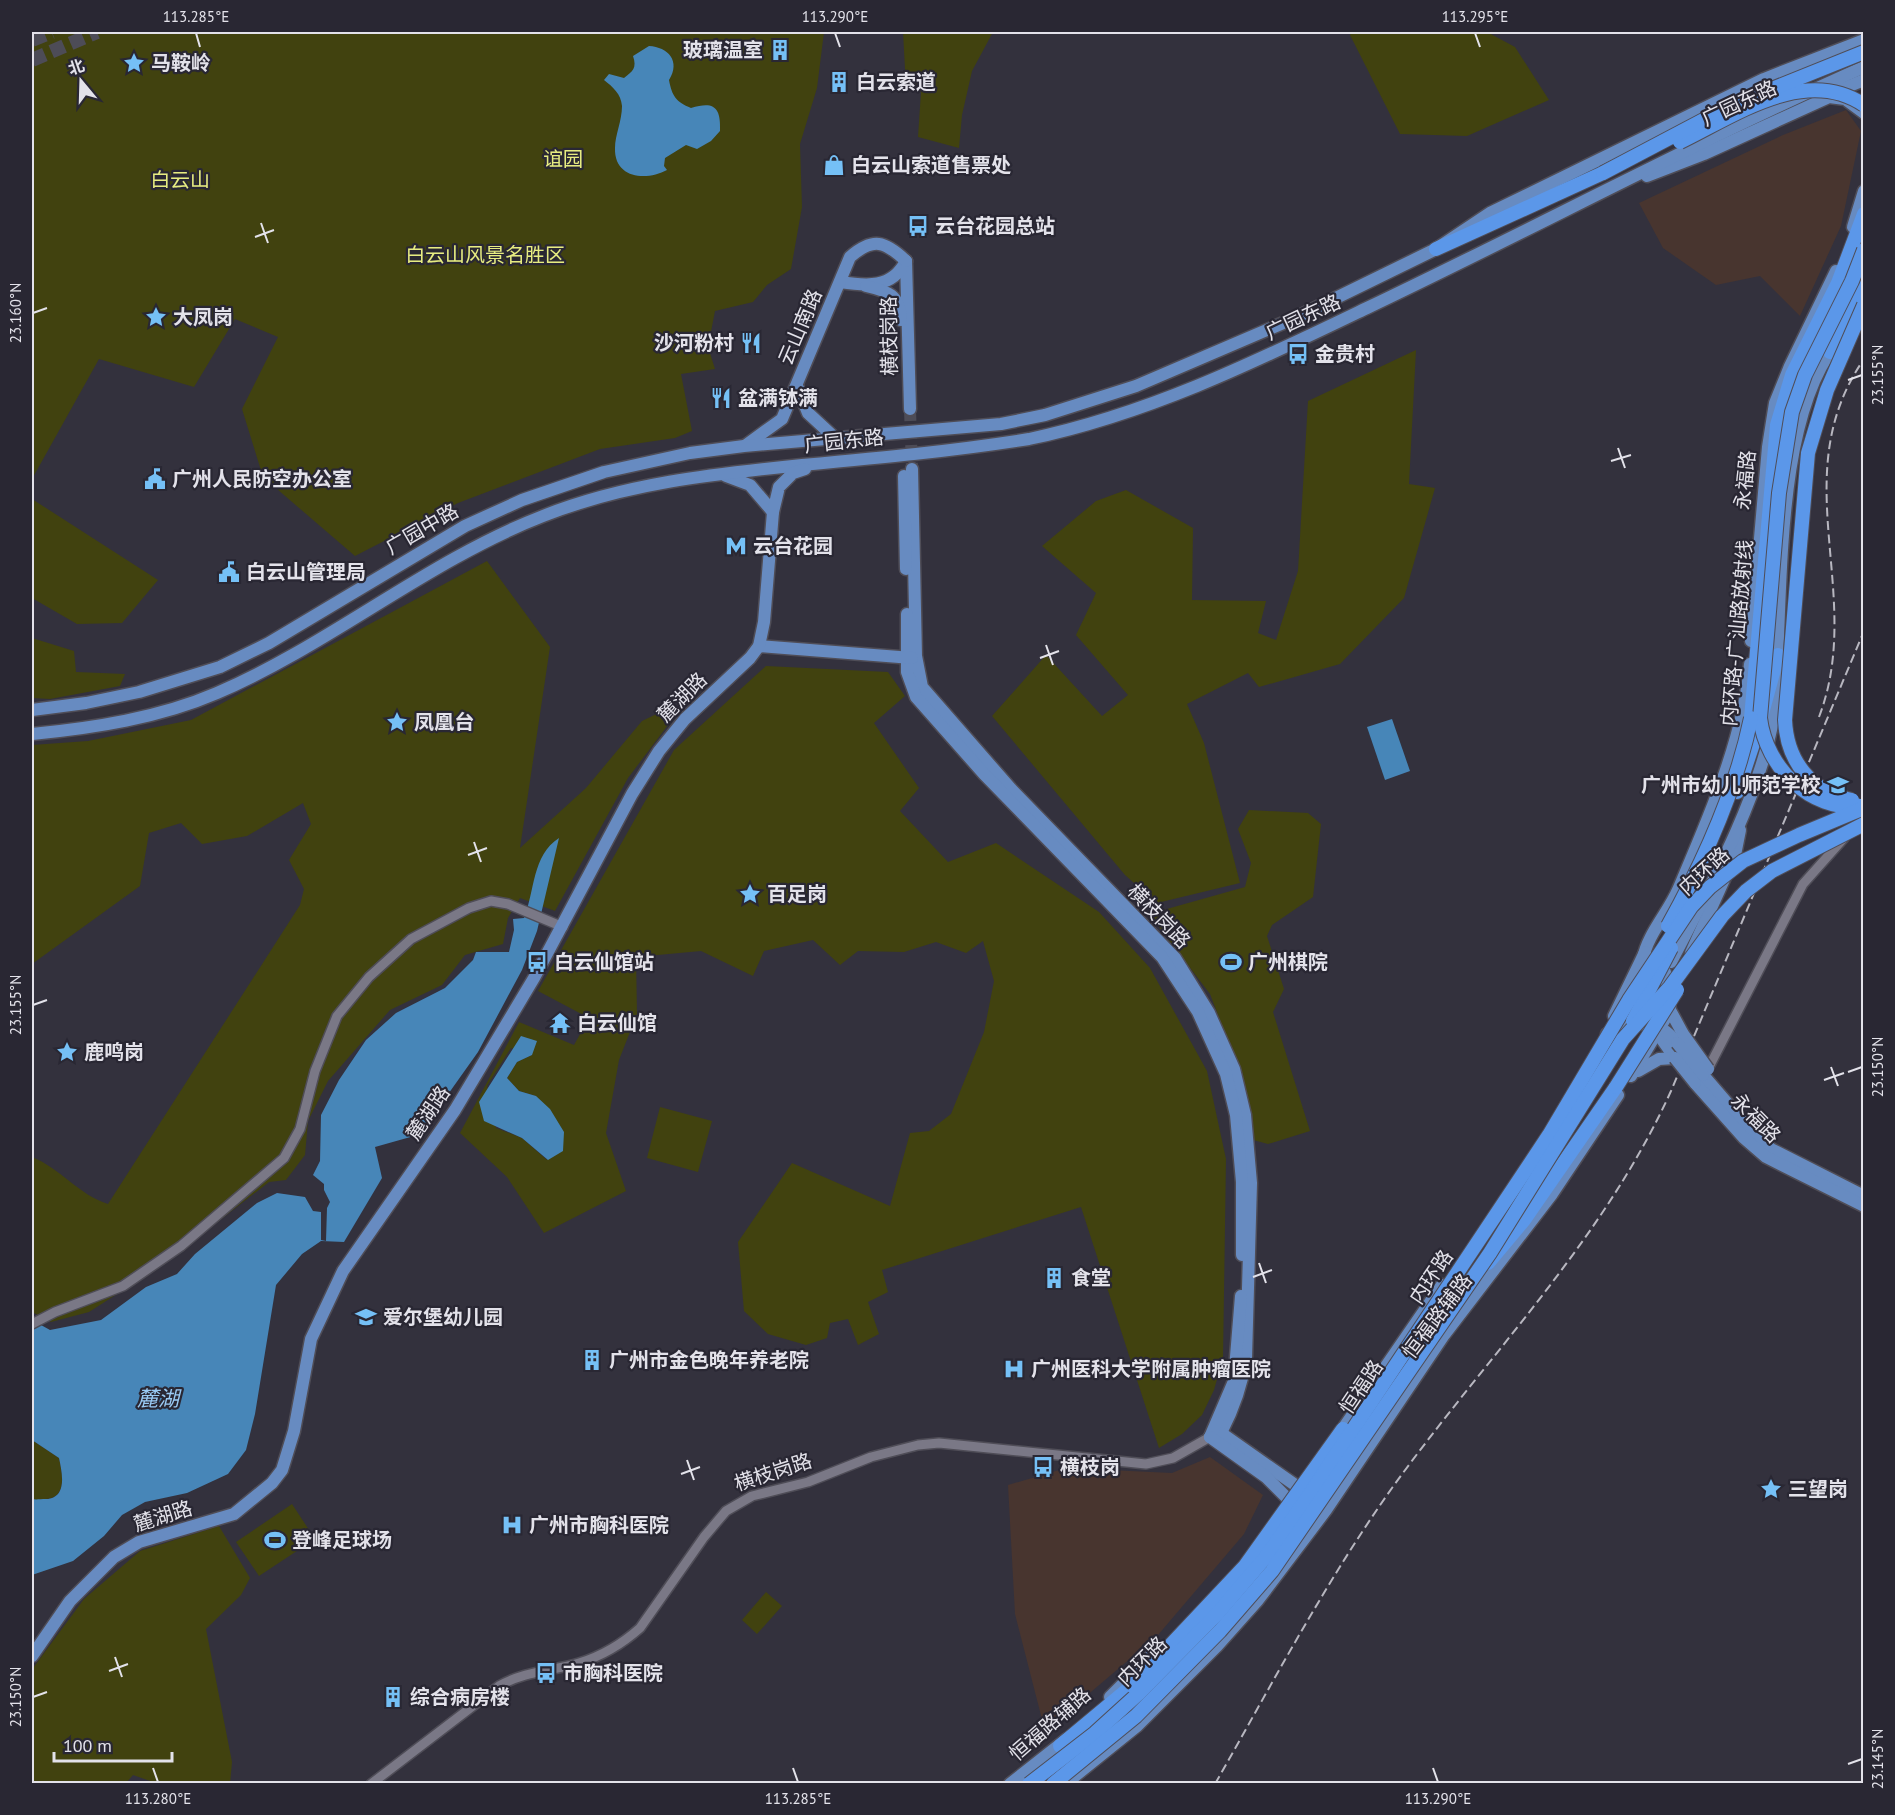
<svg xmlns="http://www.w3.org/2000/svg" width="1895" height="1815" viewBox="0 0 1895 1815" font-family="'PT Sans','Noto Sans SC',sans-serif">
	<rect width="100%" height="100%" fill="#33313d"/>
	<g fill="#48352f">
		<polygon points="1846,110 1861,131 1841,226 1800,316 1760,276 1716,285 1663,248 1639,203 1783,135"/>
		<polygon points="1210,1457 1263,1495 1244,1534 1158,1635 1045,1731 1015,1614 1008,1485 1066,1468 1172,1473"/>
	</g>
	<g fill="#41420f" fill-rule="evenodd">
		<polygon points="32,32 824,32 817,88 800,144 802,207 791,269 767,285 753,302 715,311 708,347 715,369 681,374 692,431 675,438 600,449 458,503 355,556 263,477 242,409 278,337 235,319 194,387 99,359 32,479"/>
		<polygon points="903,32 993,32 972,71 962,115 959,148 918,137 921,92 906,87"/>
		<polygon points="1352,32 1487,32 1515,47 1549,100 1467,136 1400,134 1350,35"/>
		<polygon points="1416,350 1409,484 1435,488 1404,598 1340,664 1259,687 1248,673 1187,704 1204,743 1240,883 1157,903 1125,875 992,716 1046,655 1102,716 1128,695 1076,635 1096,593 1042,546 1096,501 1126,490 1193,528 1192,600 1266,601 1258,633 1276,640 1298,571 1308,401"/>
		<polygon points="32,499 158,580 122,623 77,624 32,598"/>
		<path d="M487,561L550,647L520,848L586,788L642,721L671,707L674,717L628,778L555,911L520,898L508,918L503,944L465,955L442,985L390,1010L328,1081L308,1121L305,1155L286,1180L269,1182L161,1266L89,1312L51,1322L32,1312V1157C60,1168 79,1195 108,1204L300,905L304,889L289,860L311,824L303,803L247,836L202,844L181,823L149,833L140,886L32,964V745L88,741L191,720Z"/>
		<polygon points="32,638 74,651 76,672 125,674 120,686 50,699 32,698"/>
		<path d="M766,666L888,672L905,696L874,723L919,788L900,811L948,862L996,843L1099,912L1150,968L1207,1071L1226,1159L1223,1358L1214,1390L1202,1415L1182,1434L1159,1448L1081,1207L882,1270L888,1292L868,1302L879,1334L858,1345L848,1319L830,1323L827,1338L806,1345L768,1334L744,1311L738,1242L792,1163L890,1206L910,1133L929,1131L951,1114L984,1032L994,981L983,941L966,953L936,942L904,952L858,951L840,965L813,940L764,951L753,976L701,951L636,957L637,1014L619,1060L606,1133L626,1191L544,1233L507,1177L460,1133L519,1022L574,1045L589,1018L538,991L674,750ZM511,1048L532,1055L517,1062L507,1078L519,1091L536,1096L547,1160L522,1138L496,1128L487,1086Z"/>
		<polygon points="1249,810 1308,813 1321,824 1313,897 1272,925 1267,936 1284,989 1273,1012 1310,1131 1268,1144 1253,1140 1244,1083 1210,994 1149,914 1245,887 1251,863 1238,829"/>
		<polygon points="660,1107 712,1121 698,1172 647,1158"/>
		<path d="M32,1440L59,1458C62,1472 68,1498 46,1499C40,1499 36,1501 32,1499Z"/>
		<polygon points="292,1504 315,1539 259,1576 236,1542"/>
		<polygon points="219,1526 250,1578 241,1595 206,1629 232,1762 230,1784 156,1783 133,1775 126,1783 32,1783 33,1668 84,1599 140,1551"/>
		<polygon points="766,1592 782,1606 757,1634 742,1620"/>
	</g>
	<g fill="#4786b8">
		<path d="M649,46C668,47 681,61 669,80C672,96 676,102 691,108C714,101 721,107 720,131L711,141L697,149L686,145L665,158L664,166L667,170C647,181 614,179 615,148C615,135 622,121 622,106C621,94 613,87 604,80L609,74L624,78C633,71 637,68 633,56Z"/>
		<polygon points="1392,719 1410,771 1385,780 1367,727"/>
		<path d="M559,838L537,931L522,970L478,1052L434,1114L414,1136L375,1147L382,1178L344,1242L321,1241L302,1254L276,1285L255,1414L246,1450L228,1474L187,1493L145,1502L122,1515L104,1536L73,1561L32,1575V1499C36,1500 40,1499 46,1499C68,1498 62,1472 59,1458L32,1440V1320L50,1330L101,1320L146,1287L177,1274L195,1254L257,1203L277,1193L305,1197L313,1211L321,1212V1240L326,1241L327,1208L330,1202L324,1190V1184L313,1175L320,1161L321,1115L339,1080L366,1040L396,1013L445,988L473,960L476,952H509L514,930L513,919L524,918C535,891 532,855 559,838Z"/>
		<polygon points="521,1036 537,1041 532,1055 517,1062 507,1078 519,1091 536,1096 550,1109 564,1132 563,1151 548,1160 522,1138 484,1121 479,1102"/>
	</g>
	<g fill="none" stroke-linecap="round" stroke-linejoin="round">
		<polyline stroke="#4d4c57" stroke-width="12" stroke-dasharray="12 6" stroke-linecap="butt" points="910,409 912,469"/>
		<g stroke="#4d4c57" stroke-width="14" stroke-dasharray="14 7" stroke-linecap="butt">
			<polyline points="32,40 52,32"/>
			<polyline points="32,60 97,32"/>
		</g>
		<defs>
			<g id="minor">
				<polyline points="1708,1069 1803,884 1844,838"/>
				<polyline points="32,1324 55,1312 123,1286 181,1246 284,1158 300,1129 315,1071 337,1016 369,977 411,939 469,908 491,901 508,904 563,927"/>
				<path d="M371,1784L499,1686C525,1671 552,1671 579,1663C602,1656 622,1644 640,1628L704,1537L726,1511L752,1496L808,1482L871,1457L918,1445L939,1443L1146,1464L1173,1458L1210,1437"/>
			</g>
			<g id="major">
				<polyline points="1830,94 1864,80"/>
				<polyline points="1647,176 1704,154 1829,97 1845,99 1864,113"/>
				<polyline points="1853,227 1864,191"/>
				<polyline points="906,261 910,409"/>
				<path d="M840,282C866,286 892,289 906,261"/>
				<path d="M866,286C888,291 900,295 901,320"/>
				<polyline points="797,386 808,413 835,438"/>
				<path d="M746,445L782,419L850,257C873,237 885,241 906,261"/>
				<path d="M912,469L916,656L922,687L1011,789L1175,958L1209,1013L1234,1069L1245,1115L1251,1183L1246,1358C1242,1386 1234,1408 1221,1433L1210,1437"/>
				<polyline points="726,476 750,485 773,512"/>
				<polyline points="904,476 906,569"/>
				<polyline points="907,614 907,672 916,697 984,774 1162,957 1198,1012 1226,1074 1236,1115 1242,1182 1242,1255"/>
				<polyline points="1751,641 1768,447 1775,403 1790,366 1836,271"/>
				<polyline points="759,646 912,658"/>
				<polyline points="32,710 86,703 139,692 220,667 269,643 465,526 522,500 604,472 690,453 744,446 1001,424 1045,415 1136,386 1295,318 1436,249 1490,213 1764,79 1864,40"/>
				<path d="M32,734C94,728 159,718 217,693C331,644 427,561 543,516C626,483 715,474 802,465C878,458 954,451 1029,439C1149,414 1257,361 1367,308C1533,229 1695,142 1864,67"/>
				<polyline points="1691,953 1735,855 1740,830"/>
				<path d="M1643,959C1647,935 1668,913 1678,890C1707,822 1744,739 1750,664"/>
				<path d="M1671,962C1709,889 1758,801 1773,720C1777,699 1776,678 1777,657C1782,568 1779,415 1836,344"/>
				<polyline points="1665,972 1670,1010 1683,1034"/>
				<polyline points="1614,1016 1645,952"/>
				<polyline points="1654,1028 1675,1058"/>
				<path d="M1607,1034C1634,1020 1657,1017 1677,1043"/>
				<polyline points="1638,1071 1659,1059 1675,1058"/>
				<polyline points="1703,1075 1752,1132 1771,1149 1864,1196"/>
				<polyline points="1631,1076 1668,1014"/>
				<polyline points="1695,1083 1744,1138 1766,1157 1864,1206"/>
				<polyline points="1221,1433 1308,1494"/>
				<polyline points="1338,1436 1442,1285"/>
				<polyline points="1210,1437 1234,1381 1241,1296"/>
				<polyline points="1210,1437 1266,1477 1297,1508"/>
				<polyline points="32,1656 70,1601 114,1557 139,1542 234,1514 272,1483 282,1470 294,1431 311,1339 343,1271 455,1110 534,978 632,794 659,751 685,719 750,658 759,646 764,622 773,512 779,487 793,473 805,469"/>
				<polyline points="1110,1697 1159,1648"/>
				<polyline points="1010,1784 1067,1739"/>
				<polyline points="1065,1784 1137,1726 1217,1646 1258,1600 1326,1510 1444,1335 1552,1194 1618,1095"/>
			</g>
			<g id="highway">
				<polyline points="1436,249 1603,173"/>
				<polyline points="1830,352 1864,284"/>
				<polyline points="1751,718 1777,425 1792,375 1838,283 1864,214"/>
				<polyline points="1737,792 1757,732 1778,655"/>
				<polyline points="1488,1263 1524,1220 1616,1087"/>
				<polyline points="1060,1746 1132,1686"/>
			</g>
		</defs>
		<use href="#minor" stroke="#4f4d57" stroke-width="12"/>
		<use href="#major" stroke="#4f4d57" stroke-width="15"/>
		<use href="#highway" stroke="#4f4d57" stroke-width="16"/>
		<use href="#minor" stroke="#7a7886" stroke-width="9"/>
		<use href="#major" stroke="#678bc1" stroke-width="12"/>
		<use href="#highway" stroke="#5b97e9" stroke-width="14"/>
		<g stroke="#b8b7c0" stroke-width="2" stroke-dasharray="9 4.5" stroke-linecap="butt">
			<path d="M1819,717C1866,594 1783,476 1864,359"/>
			<path d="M1215,1784C1272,1684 1326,1581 1392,1488C1487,1356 1603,1241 1671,1091L1864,631"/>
		</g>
		<defs>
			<g id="major-bridge">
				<polyline points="1683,1034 1708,1069"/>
				<polyline points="1677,1043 1703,1075"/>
				<polyline points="1675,1058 1695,1083"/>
			</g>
			<g id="highway-bridge">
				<path d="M1680,142C1734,116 1805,65 1864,105"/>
				<polyline points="1603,173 1732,105 1864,52"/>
				<path d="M1852,800C1811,791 1787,762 1785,720L1808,453L1827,390L1864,305"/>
				<path d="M1861,806C1810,812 1766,767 1760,718L1779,493L1792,412L1805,375L1852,281L1864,250"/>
				<path d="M1668,926C1704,861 1736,791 1751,718"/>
				<polyline points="1633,1021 1671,948"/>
				<polyline points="1616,1087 1677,990"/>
				<polyline points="1132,1686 1245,1566 1343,1429"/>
				<polyline points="1029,1784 1095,1733 1139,1693 1218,1613 1265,1558 1308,1497 1549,1135 1629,1000 1691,907 1710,887 1743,861 1799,835 1864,808"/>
				<polyline points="1053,1784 1136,1716 1220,1631 1272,1571 1490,1253 1623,1039 1670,987 1722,916 1746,891 1772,871 1864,824"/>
			</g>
		</defs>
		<use href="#major-bridge" stroke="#4f4d57" stroke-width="15" stroke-linecap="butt"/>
		<use href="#highway-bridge" stroke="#4f4d57" stroke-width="16" stroke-linecap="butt"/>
		<use href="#major-bridge" stroke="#678bc1" stroke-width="12"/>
		<use href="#highway-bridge" stroke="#5b97e9" stroke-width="14"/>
	</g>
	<path fill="none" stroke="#e3e2ea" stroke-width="2" d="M196,33L200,47M835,33L840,47M1475,33L1480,47M261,223L268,243M255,237L274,230M33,313L47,308M1848,380L1862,375M1618,448L1625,468M1611,461L1631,455M1046,645L1053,665M1040,658L1059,651M474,842L481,862M468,855L487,848M33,1005L47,1000M1831,1067L1838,1086M1848,1072L1862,1067M1824,1080L1844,1073M1259,1263L1266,1283M1253,1277L1272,1270M687,1460L694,1480M681,1474L700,1467M115,1657L122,1677M109,1671L128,1664M33,1697L47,1692M1848,1764L1862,1759M153,1768L158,1782M793,1768L798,1782M1433,1768L1438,1782"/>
	<defs>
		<symbol id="building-bare" viewBox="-9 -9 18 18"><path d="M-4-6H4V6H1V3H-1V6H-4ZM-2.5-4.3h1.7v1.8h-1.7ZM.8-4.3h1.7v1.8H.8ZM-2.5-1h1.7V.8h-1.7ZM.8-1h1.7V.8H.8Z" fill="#75c0f6" stroke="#292733" stroke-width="2.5" paint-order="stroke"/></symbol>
		<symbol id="sight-bare" viewBox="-9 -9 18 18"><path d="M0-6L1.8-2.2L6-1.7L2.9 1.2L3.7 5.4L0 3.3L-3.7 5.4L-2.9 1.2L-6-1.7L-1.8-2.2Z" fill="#75c0f6" stroke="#292733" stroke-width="2.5" paint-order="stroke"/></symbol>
		<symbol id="shop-bare" viewBox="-9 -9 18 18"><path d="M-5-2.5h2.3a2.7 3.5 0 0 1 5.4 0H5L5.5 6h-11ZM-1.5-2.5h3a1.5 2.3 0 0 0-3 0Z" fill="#75c0f6" stroke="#292733" stroke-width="2.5" paint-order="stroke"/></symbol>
		<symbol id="bus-bare" viewBox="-9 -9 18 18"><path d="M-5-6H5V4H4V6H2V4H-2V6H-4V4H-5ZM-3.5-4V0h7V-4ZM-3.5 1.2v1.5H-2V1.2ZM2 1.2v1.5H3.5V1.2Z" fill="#75c0f6" stroke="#292733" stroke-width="2.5" paint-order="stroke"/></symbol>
		<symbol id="restaurant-bare" viewBox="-9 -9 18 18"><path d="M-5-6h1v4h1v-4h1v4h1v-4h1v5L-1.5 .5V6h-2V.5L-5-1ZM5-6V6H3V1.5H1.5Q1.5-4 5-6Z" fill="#75c0f6" stroke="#292733" stroke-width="2.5" paint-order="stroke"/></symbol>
		<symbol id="civic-bare" viewBox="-9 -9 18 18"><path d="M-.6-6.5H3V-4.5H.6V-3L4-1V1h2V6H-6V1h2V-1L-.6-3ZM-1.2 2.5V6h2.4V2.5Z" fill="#75c0f6" stroke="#292733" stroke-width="2.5" paint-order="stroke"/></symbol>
		<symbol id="metro-bare" viewBox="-9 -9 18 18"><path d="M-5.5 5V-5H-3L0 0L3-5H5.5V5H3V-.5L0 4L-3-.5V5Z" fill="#75c0f6" stroke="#292733" stroke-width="2.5" paint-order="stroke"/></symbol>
		<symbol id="university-bare" viewBox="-9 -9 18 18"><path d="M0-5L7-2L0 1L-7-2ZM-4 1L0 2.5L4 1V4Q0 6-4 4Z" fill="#75c0f6" stroke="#292733" stroke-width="2.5" paint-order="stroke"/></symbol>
		<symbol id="stadium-bare" viewBox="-9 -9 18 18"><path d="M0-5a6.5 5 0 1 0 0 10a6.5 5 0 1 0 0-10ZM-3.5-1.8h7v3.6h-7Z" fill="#75c0f6" stroke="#292733" stroke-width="2.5" paint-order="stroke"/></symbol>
		<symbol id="temple-bare" viewBox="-9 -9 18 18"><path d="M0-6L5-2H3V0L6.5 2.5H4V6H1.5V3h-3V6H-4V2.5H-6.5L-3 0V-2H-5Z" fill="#75c0f6" stroke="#292733" stroke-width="2.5" paint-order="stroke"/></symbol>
		<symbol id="school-bare" viewBox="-9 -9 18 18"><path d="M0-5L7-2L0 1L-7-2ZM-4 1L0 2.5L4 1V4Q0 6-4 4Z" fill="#75c0f6" stroke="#292733" stroke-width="2.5" paint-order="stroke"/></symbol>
		<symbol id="hospital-bare" viewBox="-9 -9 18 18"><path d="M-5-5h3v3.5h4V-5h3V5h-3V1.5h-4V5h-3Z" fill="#75c0f6" stroke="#292733" stroke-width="2.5" paint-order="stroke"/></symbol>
	</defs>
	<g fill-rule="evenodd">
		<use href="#building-bare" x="765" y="35" width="30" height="30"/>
		<use href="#sight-bare" x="119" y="48" width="30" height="30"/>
		<use href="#building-bare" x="824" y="67" width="30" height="30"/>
		<use href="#shop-bare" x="819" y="150" width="30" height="30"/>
		<use href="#bus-bare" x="903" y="211" width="30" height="30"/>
		<use href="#sight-bare" x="141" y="302" width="30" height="30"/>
		<use href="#restaurant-bare" x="736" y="328" width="30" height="30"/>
		<use href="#bus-bare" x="1283" y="339" width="30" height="30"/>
		<use href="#restaurant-bare" x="706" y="383" width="30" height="30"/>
		<use href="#civic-bare" x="140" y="464" width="30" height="30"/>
		<use href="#metro-bare" x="721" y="531" width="30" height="30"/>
		<use href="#civic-bare" x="214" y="557" width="30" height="30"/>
		<use href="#sight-bare" x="382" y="707" width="30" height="30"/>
		<use href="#university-bare" x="1823" y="770" width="30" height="30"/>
		<use href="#sight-bare" x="735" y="879" width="30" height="30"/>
		<use href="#bus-bare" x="522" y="947" width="30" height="30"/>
		<use href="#stadium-bare" x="1216" y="947" width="30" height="30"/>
		<use href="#temple-bare" x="545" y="1008" width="30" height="30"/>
		<use href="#sight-bare" x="52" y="1037" width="30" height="30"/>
		<use href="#building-bare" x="1039" y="1263" width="30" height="30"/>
		<use href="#school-bare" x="351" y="1302" width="30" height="30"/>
		<use href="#building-bare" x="577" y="1345" width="30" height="30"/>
		<use href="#hospital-bare" x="999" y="1354" width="30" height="30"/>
		<use href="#bus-bare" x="1028" y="1452" width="30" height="30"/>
		<use href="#sight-bare" x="1756" y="1474" width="30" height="30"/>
		<use href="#hospital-bare" x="497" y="1510" width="30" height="30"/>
		<use href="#stadium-bare" x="260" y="1525" width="30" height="30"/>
		<use href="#bus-bare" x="531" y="1658" width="30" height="30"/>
		<use href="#building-bare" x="378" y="1682" width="30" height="30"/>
	</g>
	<g text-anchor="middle" stroke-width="4.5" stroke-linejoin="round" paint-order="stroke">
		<g font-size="20" font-weight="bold" fill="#e3e2ea" stroke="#292733" text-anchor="start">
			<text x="763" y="57" text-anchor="end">玻璃温室</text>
			<text x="151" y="70">马鞍岭</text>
			<text x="856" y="89">白云索道</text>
			<text x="851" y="172">白云山索道售票处</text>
			<text x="935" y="233">云台花园总站</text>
			<text x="173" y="324">大凤岗</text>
			<text x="734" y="350" text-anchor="end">沙河粉村</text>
			<text x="1315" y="361">金贵村</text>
			<text x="738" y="405">盆满钵满</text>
			<text x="172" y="486">广州人民防空办公室</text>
			<text x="753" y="553">云台花园</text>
			<text x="246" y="579">白云山管理局</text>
			<text x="414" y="729">凤凰台</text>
			<text x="1821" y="792" text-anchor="end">广州市幼儿师范学校</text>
			<text x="767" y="901">百足岗</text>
			<text x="554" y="969">白云仙馆站</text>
			<text x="1248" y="969">广州棋院</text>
			<text x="577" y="1030">白云仙馆</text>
			<text x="84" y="1059">鹿鸣岗</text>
			<text x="1071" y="1285">食堂</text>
			<text x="383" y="1324">爱尔堡幼儿园</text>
			<text x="609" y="1367">广州市金色晚年养老院</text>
			<text x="1031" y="1376">广州医科大学附属肿瘤医院</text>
			<text x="1060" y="1474">横枝岗</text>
			<text x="1788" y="1496">三望岗</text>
			<text x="529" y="1532">广州市胸科医院</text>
			<text x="292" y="1547">登峰足球场</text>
			<text x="563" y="1680">市胸科医院</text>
			<text x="410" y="1704">综合病房楼</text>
		</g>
		<g font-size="20" fill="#e3e2ea" stroke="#292733">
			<text transform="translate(1739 103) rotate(-25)" y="7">广园东路</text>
			<text transform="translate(1303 317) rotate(-25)" y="7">广园东路</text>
			<text transform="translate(800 327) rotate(-67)" y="7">云山南路</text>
			<text transform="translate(889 336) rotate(-91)" y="7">横枝岗路</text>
			<text transform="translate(844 441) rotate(-6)" y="7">广园东路</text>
			<text transform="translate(1745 480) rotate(-84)" y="7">永福路</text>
			<text transform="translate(422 529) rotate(-30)" y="7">广园中路</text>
			<text transform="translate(1737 633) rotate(-85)" y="7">内环路-广汕路放射线</text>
			<text transform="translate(682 697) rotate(-45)" y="7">麓湖路</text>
			<text transform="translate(1704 871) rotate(-42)" y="7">内环路</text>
			<text transform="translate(1159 916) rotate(46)" y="7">横枝岗路</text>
			<text transform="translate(428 1113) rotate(-56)" y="7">麓湖路</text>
			<text transform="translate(1756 1118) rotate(45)" y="7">永福路</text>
			<text transform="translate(1431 1277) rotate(-56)" y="7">内环路</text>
			<text transform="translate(1437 1316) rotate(-53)" y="7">恒福路辅路</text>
			<text transform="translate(1361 1387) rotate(-56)" y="7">恒福路</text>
			<text transform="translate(773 1472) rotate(-18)" y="7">横枝岗路</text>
			<text transform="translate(163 1516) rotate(-17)" y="7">麓湖路</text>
			<text transform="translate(1142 1661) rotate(-45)" y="7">内环路</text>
			<text transform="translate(1050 1724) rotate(-41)" y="7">恒福路辅路</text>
		</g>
		<g font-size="20" fill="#e7ec81" stroke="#292733">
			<text x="563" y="166">谊园</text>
			<text x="180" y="187">白云山</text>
			<text x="485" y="262">白云山风景名胜区</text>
		</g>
		<g font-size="21" font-style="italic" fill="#99caf4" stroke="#292733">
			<text x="158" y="1406">麓湖</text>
		</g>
	</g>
	<rect width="1895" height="1815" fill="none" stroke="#292733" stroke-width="66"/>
	<g transform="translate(81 81) rotate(341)" stroke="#292733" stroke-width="4.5" paint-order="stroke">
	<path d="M0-4.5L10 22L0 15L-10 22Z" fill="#e3e2ea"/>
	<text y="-9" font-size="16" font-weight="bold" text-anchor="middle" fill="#e3e2ea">北</text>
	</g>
	<path d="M54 1752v9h118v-9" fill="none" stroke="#e3e2ea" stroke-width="3"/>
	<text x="63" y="1752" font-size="18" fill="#e3e2ea" stroke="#292733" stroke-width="4.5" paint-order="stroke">100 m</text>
	<rect x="33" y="33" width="1829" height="1749" fill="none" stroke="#e3e2ea" stroke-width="2"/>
	<g font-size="15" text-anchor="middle" fill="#e3e2ea">
		<text x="196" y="22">113.285°E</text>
		<text x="835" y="22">113.290°E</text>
		<text x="1475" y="22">113.295°E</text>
		<text transform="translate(16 313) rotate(-90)" y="5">23.160°N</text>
		<text transform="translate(1878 375) rotate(-90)" y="5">23.155°N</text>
		<text transform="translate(16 1005) rotate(-90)" y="5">23.155°N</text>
		<text transform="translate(1878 1067) rotate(-90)" y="5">23.150°N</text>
		<text transform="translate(16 1697) rotate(-90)" y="5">23.150°N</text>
		<text transform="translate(1878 1759) rotate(-90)" y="5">23.145°N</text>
		<text x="158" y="1804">113.280°E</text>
		<text x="798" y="1804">113.285°E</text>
		<text x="1438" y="1804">113.290°E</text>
	</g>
</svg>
